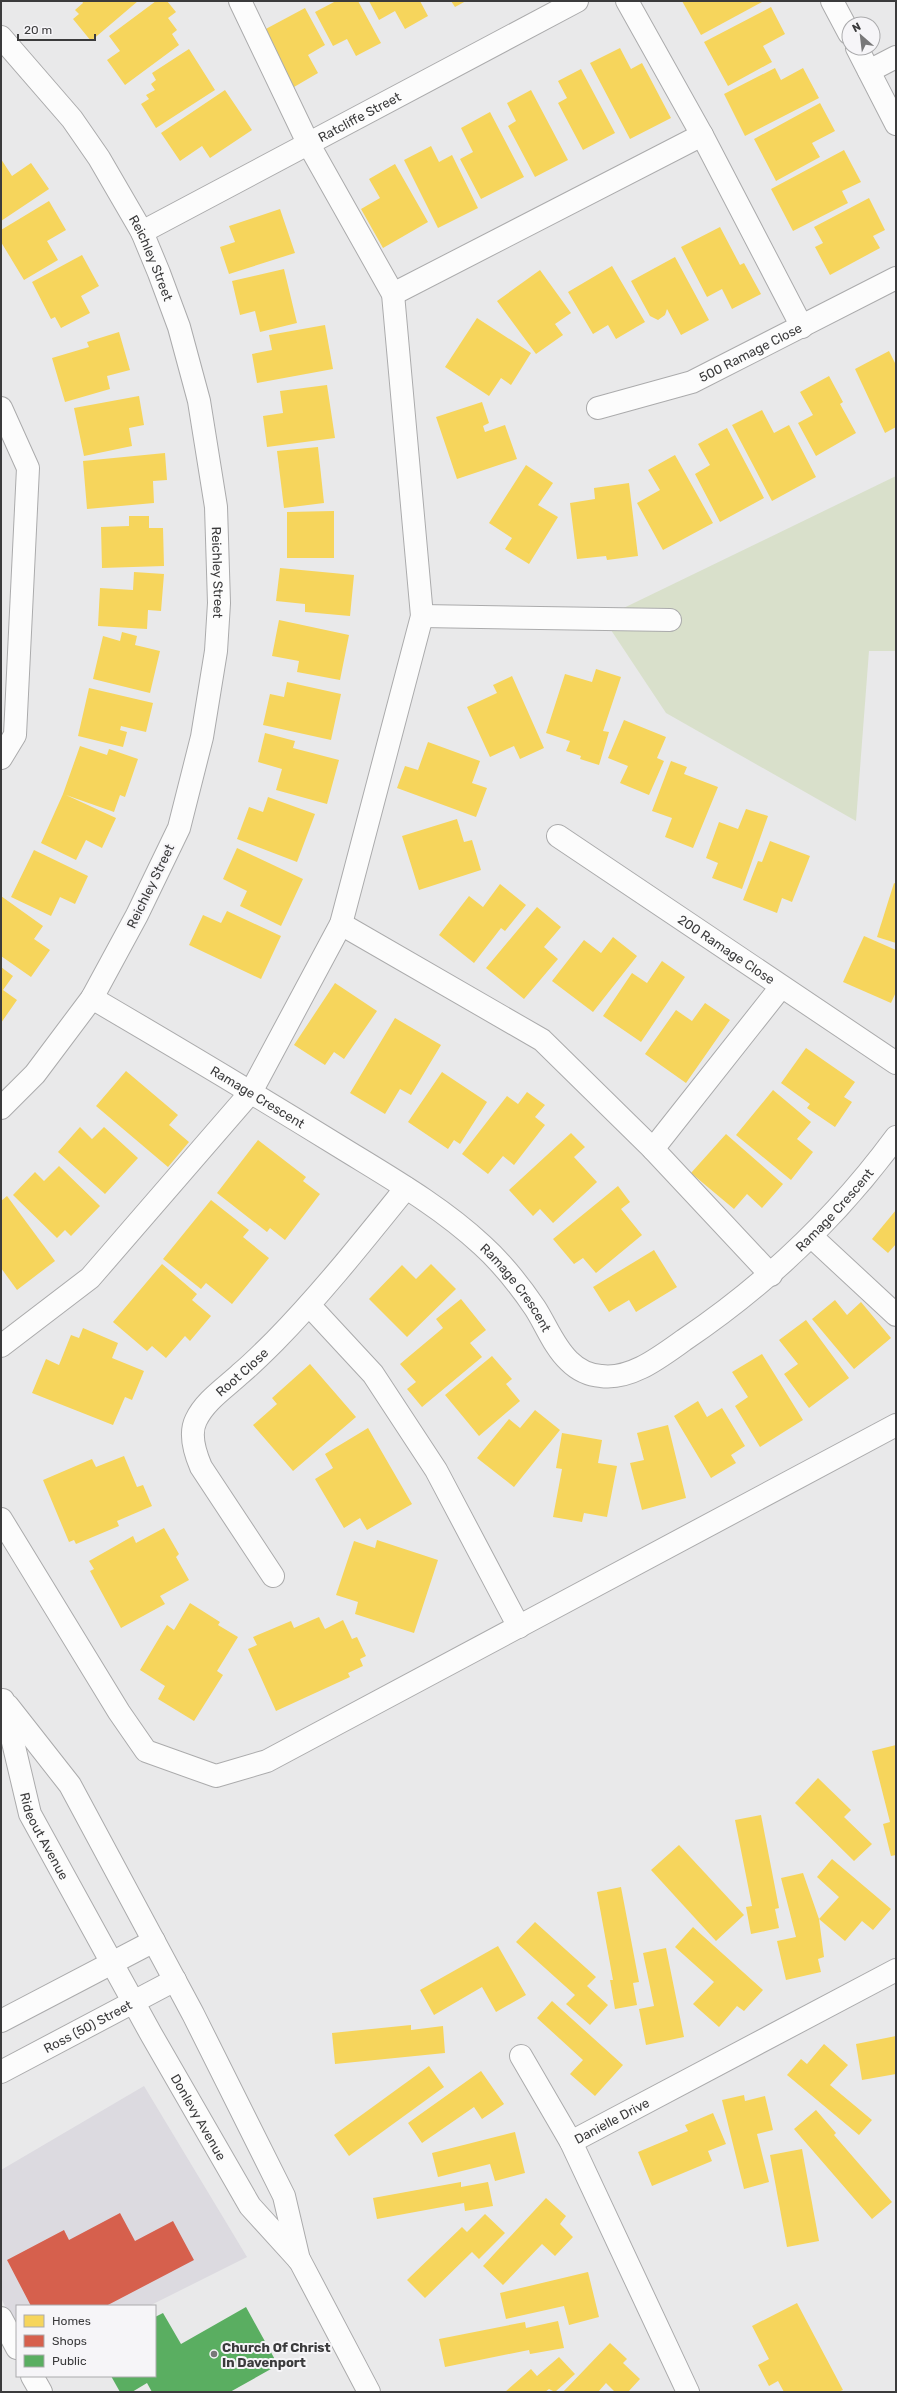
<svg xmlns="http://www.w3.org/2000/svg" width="897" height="2393" viewBox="0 0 897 2393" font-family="Rubik,sans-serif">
	<rect width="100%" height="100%" fill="#e9e9ea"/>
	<polygon fill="#dcdae0" points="144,2086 247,2257 149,2306 17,2306 17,2330 1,2298 1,2170"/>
	<polygon fill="#d9e0cb" points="896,476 896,651 869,651 856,821 666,713 603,618"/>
	<g fill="#f6d55c">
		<polygon points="82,1 138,1 91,41 73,19 79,14 75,10 83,3"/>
		<polygon points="156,1 167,1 176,12 168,18 177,30 172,34 179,45 125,85 107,60 120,51 109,36"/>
		<polygon points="336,1 358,1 381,43 356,56 347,39 333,46 315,12"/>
		<polygon points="369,1 420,1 428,16 405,29 395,11 379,20"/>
		<polygon points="451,1 466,1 455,7"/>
		<polygon points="682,1 761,1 762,2 701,35"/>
		<polygon points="771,7 785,34 763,46 772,62 728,86 704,42"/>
		<polygon points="305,8 325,45 308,55 318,73 294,87 262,31"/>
		<polygon points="620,48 631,69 642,63 671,118 630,139 590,63"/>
		<polygon points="189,49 215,90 156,128 141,104 149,99 146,95 155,90 151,84 156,80 152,73"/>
		<polygon points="775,68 781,80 803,68 819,98 745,136 724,94"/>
		<polygon points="581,69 615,133 583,150 558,103 567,98 558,81"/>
		<polygon points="225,90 252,130 210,158 202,146 180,161 161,133"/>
		<polygon points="531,90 568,160 535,177 508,126 516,121 507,103"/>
		<polygon points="820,103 835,131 812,143 820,157 776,181 754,139"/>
		<polygon points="490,112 524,177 481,199 460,159 473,152 461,128"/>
		<polygon points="431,146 439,162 452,155 478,208 438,228 404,160"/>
		<polygon points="844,150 861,182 842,191 848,203 793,231 771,189"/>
		<polygon points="1,159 12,176 31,163 49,189 1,221"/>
		<polygon points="395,164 428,222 383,248 361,209 380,198 369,179"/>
		<polygon points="869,198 885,230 873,236 880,248 830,275 815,247 823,243 814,227"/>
		<polygon points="49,201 66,230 47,241 58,260 24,280 1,242 1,230"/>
		<polygon points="280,209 295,253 229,274 220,247 235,242 229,226"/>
		<polygon points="720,227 740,265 744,263 761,294 732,309 722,289 707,297 681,247"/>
		<polygon points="82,255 99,286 81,296 90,313 61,328 55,317 51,319 32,282"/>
		<polygon points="675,257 709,320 681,335 667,309 665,315 658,320 650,316 631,281"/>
		<polygon points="612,266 645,322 616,339 608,325 593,334 568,292"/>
		<polygon points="284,269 297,323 260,332 255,311 240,315 232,281"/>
		<polygon points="540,270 571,313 555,324 563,335 536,354 497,301"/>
		<polygon points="477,318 531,353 511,385 501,378 489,396 445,367"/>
		<polygon points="325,325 333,369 257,383 252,354 272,350 269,335"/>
		<polygon points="119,332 130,370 107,376 110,389 65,402 52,358 89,347 87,342"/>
		<polygon points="889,351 896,365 896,427 885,433 855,369"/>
		<polygon points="829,376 843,402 840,404 856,433 816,456 798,423 813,415 800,392"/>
		<polygon points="327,385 335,438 267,447 263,416 283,413 280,391"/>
		<polygon points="139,396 144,425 129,428 132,446 84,456 74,408"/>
		<polygon points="482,402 489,423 483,426 485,432 505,425 517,459 457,479 436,417"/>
		<polygon points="762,410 774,433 789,425 816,477 772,501 732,425"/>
		<polygon points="727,428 764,498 720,522 695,474 710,465 698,444"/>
		<polygon points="318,447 324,503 284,508 277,451"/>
		<polygon points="165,453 167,480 153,481 154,503 87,509 83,461"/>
		<polygon points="675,455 713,523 663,550 637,503 660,490 648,470"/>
		<polygon points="526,465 553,483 538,505 558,517 529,564 505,549 512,538 489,523"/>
		<polygon points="629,483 638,556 607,560 606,556 577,559 570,503 595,499 594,488"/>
		<polygon points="334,511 334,558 287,558 287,512"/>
		<polygon points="129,516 149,516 149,528 163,528 164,566 102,568 101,527 129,526"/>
		<polygon points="280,568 354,575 350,616 305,612 305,604 276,601"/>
		<polygon points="134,572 164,574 161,611 148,610 147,629 98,626 100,588 133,590"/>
		<polygon points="279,620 349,635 340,680 297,672 299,661 272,656"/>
		<polygon points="122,632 137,636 135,645 160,651 150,693 93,679 103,636 120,641"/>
		<polygon points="596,669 621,677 603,731 609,732 599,765 580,759 581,756 566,751 570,741 546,733 565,674 592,682"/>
		<polygon points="512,676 544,748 520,759 514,746 490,757 467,707 497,693 493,685"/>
		<polygon points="287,682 341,694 331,740 263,725 270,694 284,697"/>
		<polygon points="89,688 153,703 146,732 121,726 120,730 127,732 123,747 78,736"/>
		<polygon points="624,720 666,737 657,758 664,761 649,795 620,783 628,766 608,758"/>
		<polygon points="265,733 295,741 293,748 339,760 327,804 276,790 282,769 258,762"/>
		<polygon points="428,742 480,761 472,783 487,788 476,817 397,788 405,766 418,770"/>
		<polygon points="80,746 107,755 109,749 138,759 125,797 120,795 114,812 66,795 116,818 102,848 86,840 76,860 41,843 63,794"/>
		<polygon points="671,761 687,767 684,774 718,787 693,848 665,837 672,818 652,811"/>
		<polygon points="268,797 315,814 297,862 237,839 249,807 263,812"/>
		<polygon points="746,809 768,816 742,889 712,878 718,863 706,858 719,822 738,829"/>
		<polygon points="457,819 464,842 472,840 481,870 419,890 402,836"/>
		<polygon points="770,841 810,856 792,902 782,898 777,913 743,900 758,861 762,862"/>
		<polygon points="237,848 303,879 281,926 240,906 247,891 223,879"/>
		<polygon points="34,850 88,876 75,904 60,897 51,916 11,897"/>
		<polygon points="894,883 896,884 896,943 877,937"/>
		<polygon points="500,884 526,905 505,931 501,928 474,963 439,935 469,896 483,907"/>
		<polygon points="1,896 43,926 34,939 50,950 31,977 1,956"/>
		<polygon points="537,907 561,927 544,947 558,959 524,999 486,968"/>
		<polygon points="227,911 281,936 261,979 189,945 203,915 221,923"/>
		<polygon points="864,936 896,950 896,992 891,1003 843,982"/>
		<polygon points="613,937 637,956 593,1012 552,981 584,940 601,953"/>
		<polygon points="662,961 685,977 641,1042 603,1016 632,973 647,983"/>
		<polygon points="1,967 13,976 3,990 17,1000 1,1023"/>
		<polygon points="335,983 377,1011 344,1059 334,1052 325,1065 294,1045"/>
		<polygon points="705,1003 730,1020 686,1083 645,1054 676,1010 692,1021"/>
		<polygon points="395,1018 441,1045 411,1095 400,1089 385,1114 350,1093"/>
		<polygon points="806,1048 855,1082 844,1097 852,1102 835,1127 807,1108 810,1104 781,1083"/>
		<polygon points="126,1071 178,1115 169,1125 189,1142 168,1167 96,1106"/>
		<polygon points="442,1072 487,1102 460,1144 454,1140 448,1149 408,1122"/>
		<polygon points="773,1090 811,1122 797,1139 813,1152 791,1180 736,1135"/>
		<polygon points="527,1092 545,1105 535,1117 545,1125 514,1165 503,1156 488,1174 462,1154 507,1096 518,1104"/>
		<polygon points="80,1127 92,1139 104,1127 138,1158 105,1194 58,1152"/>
		<polygon points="571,1133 585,1147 574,1157 597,1182 553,1223 540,1209 533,1216 509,1190"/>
		<polygon points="726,1134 783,1184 762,1208 747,1194 734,1209 691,1173"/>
		<polygon points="258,1140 306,1177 303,1181 320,1194 285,1240 270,1228 267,1232 217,1193"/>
		<polygon points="59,1166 100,1206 71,1236 65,1230 57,1238 13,1195 35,1172 44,1181"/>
		<polygon points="618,1186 630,1202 621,1209 642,1235 596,1273 583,1258 574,1264 553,1239"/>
		<polygon points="7,1196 55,1261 17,1290 1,1268 1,1201"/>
		<polygon points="211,1200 249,1230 243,1237 269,1258 232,1304 206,1283 201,1289 163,1259"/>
		<polygon points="896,1210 896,1244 888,1253 872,1239"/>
		<polygon points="654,1250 677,1287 636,1312 629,1300 609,1312 593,1287"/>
		<polygon points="162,1264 197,1294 192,1300 211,1316 190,1341 185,1336 166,1358 152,1346 147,1351 113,1322"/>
		<polygon points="431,1264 456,1289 407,1337 369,1299 402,1265 416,1279"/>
		<polygon points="461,1299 486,1330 470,1343 482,1357 422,1407 407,1389 416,1382 400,1364 443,1328 436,1319"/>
		<polygon points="835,1300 847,1315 861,1302 891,1338 854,1369 812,1319"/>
		<polygon points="806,1320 849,1378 809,1408 784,1374 798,1364 779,1340"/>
		<polygon points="83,1328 118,1343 112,1358 144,1371 132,1400 125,1397 113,1425 32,1393 46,1359 59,1365 71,1335 79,1338"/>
		<polygon points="762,1354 803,1420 760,1447 735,1406 748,1397 732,1372"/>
		<polygon points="492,1356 512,1379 506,1384 520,1401 479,1436 445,1395"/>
		<polygon points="310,1364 356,1417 293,1471 253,1425 277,1404 272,1398"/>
		<polygon points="698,1401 707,1417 722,1408 745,1446 731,1455 736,1463 711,1478 674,1416"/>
		<polygon points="535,1410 560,1430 514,1487 477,1458 509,1419 520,1428"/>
		<polygon points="668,1425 686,1498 642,1510 630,1463 644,1460 637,1433"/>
		<polygon points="368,1428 412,1504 367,1530 360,1518 344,1528 315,1479 333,1468 325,1454"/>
		<polygon points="562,1433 602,1440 598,1463 617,1466 607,1517 584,1513 582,1522 553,1517 562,1469 556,1468"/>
		<polygon points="124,1456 137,1487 143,1485 152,1506 117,1521 119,1526 76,1544 74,1540 69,1542 43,1480 92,1459 96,1467"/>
		<polygon points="164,1528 179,1554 176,1557 189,1580 160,1596 165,1604 121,1628 90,1571 94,1569 89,1561 133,1536 136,1543"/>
		<polygon points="377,1540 438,1560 414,1633 355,1614 358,1602 336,1595 354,1541 375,1548"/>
		<polygon points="190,1603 220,1622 218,1625 238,1637 217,1671 223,1675 194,1721 158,1699 165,1686 140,1670 167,1625 174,1630"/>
		<polygon points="319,1617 325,1629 343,1620 352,1639 357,1637 366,1656 360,1659 363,1666 348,1673 350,1677 276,1711 248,1649 257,1645 253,1637 291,1621 294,1628"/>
		<polygon points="896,1745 896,1855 891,1856 883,1824 890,1822 872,1751"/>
		<polygon points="818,1778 851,1810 844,1817 872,1844 854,1861 795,1803"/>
		<polygon points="761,1815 779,1908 775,1909 779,1928 751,1934 746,1907 752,1906 735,1820"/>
		<polygon points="679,1845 744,1915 716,1941 651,1870"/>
		<polygon points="832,1859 891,1909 873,1930 862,1921 845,1941 819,1919 839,1897 817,1877"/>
		<polygon points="803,1873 819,1919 824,1957 818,1959 821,1972 786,1980 777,1941 796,1937 781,1878"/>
		<polygon points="621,1887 639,1982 633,1983 637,2005 615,2009 610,1980 613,1980 597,1892"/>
		<polygon points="535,1922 596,1977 587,1986 608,2005 590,2025 566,2004 575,1995 516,1942"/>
		<polygon points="693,1927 763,1990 744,2011 737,2006 719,2027 693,2004 714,1982 675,1947"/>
		<polygon points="498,1946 526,1995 496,2012 482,1987 434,2015 420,1990"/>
		<polygon points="666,1948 684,2037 646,2045 639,2009 654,2006 643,1953"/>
		<polygon points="552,2001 623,2065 595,2096 570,2074 583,2060 537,2018"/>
		<polygon points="411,2025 411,2030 443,2026 445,2053 335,2064 332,2033"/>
		<polygon points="896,2036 896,2074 862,2080 856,2044"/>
		<polygon points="824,2044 848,2065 830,2085 872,2120 859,2135 787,2075 801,2059 807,2064"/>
		<polygon points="429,2066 444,2087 349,2156 334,2135"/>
		<polygon points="481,2071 504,2104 482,2119 474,2107 422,2143 408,2123"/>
		<polygon points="744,2095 745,2101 765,2096 773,2130 757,2134 769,2182 744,2189 722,2100"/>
		<polygon points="816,2110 836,2133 834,2135 892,2202 872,2219 794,2129"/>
		<polygon points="713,2113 726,2144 708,2151 712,2161 652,2186 638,2152 688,2131 685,2125"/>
		<polygon points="515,2132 525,2173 495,2181 490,2164 438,2177 432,2153"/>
		<polygon points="802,2149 819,2241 787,2247 770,2155"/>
		<polygon points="461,2182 461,2187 488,2182 493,2206 465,2211 464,2203 377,2219 373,2198"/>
		<polygon points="546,2198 566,2216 560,2224 573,2237 555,2256 542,2244 503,2285 483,2266"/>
		<polygon points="485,2214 505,2233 479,2259 472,2252 425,2298 407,2280 462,2227 467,2232"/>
		<polygon points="588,2272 599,2317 569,2325 564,2306 506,2319 500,2293"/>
		<polygon points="797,2303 843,2390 838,2392 784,2392 778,2381 769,2386 758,2365 769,2359 752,2326"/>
		<polygon points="558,2321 564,2348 530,2354 529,2350 445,2367 439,2339 525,2322 526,2328"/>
		<polygon points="610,2343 627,2359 623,2363 640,2379 628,2392 615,2392 606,2383 598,2392 563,2392"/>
		<polygon points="559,2357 575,2374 555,2392 549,2389 545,2392 505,2392 531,2369 537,2376"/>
	</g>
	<polygon fill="#d6604d" points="120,2213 135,2241 173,2221 194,2260 106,2306 31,2306 7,2260 64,2230 69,2240"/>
	<polygon fill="#5aae61" points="246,2307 278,2365 230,2392 152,2392 147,2383 132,2392 120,2392 111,2376 155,2376 155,2317 163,2313 181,2344"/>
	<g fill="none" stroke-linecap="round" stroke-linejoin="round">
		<defs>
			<g id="minor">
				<polyline points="627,1 702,135 802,327"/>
				<polyline points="832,1 849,33"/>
				<path id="s1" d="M1,37L72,119L99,158L142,232L159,273L179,327L199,401L216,507L219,603L216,651L202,737L179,828L137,915L92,998L35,1074L1,1108"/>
				<polyline points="857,48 896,124"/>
				<polyline points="869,71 896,57"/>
				<path id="s2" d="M142,232L577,1"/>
				<polyline points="393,294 702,135"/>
				<polyline points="1,408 28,468 15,735 1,758"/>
				<path id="s3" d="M598,408L692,382L896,278"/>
				<polyline points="422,616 670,620"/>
				<path id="s4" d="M558,836L896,1063"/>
				<polyline points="341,924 542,1040 653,1149 771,1275"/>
				<path id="s5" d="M92,998C174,1046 256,1095 337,1145C387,1176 439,1205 482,1245C502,1263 520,1286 535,1308C546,1325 554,1347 569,1361C578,1370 588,1375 601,1376C631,1380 660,1357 684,1340C767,1284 837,1217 896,1137"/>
				<polyline points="653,1149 781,987"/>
				<polyline points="812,1237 896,1315"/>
				<polyline points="309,1305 373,1374 436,1470 519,1627"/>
				<polyline points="1,1346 90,1278 251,1092 341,924 422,616 393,294 308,143 240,1"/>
				<polyline points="1,1519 119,1712 146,1751 216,1776 267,1761 896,1425"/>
				<path id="s6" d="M273,1576L201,1467C195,1453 189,1434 196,1420C205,1401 225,1388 240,1374C252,1364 264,1352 275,1341C322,1293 364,1240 406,1188"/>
				<path id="s7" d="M3,1700L30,1814L151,2034L250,2206L300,2261L369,2392"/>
				<polyline points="8,1706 70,1785 193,2014 284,2196 299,2260"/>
				<polyline points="1,2021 154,1941"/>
				<polyline points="521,2056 571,2142 688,2392"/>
				<path id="s8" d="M1,2072L175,1980"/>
				<path id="s9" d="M571,2142L896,1970"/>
				<polyline points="1,2318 17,2348"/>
				<polyline points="32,2376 41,2392"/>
			</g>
		</defs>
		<use href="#minor" stroke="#ababac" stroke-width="24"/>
		<use href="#minor" stroke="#fcfcfc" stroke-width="22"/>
	</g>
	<circle fill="#787879" stroke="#f6f5f8" stroke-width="1.5" cx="214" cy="2354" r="4"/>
	<g text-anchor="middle" stroke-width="4" stroke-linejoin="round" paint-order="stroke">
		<g font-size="13" fill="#3b3b3c" stroke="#f6f5f8">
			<text dy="5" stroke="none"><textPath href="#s2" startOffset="246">Ratcliffe Street</textPath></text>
			<text dy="5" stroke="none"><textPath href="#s1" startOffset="269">Reichley Street</textPath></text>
			<text dy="5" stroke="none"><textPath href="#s3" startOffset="163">500 Ramage Close</textPath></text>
			<text dy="5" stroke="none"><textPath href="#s1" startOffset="593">Reichley Street</textPath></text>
			<text transform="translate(150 886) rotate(-64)" y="5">Reichley Street</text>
			<text dy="5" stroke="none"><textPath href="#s4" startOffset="203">200 Ramage Close</textPath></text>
			<text dy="5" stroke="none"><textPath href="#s5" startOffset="193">Ramage Crescent</textPath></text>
			<text dy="5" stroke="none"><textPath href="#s5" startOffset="936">Ramage Crescent</textPath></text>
			<text dy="5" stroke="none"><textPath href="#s5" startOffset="517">Ramage Crescent</textPath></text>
			<text dy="5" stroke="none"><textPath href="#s6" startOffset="246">Root Close</textPath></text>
			<text dy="5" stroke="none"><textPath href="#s7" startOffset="143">Rideout Avenue</textPath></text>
			<text dy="5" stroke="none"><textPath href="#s8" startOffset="98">Ross (50) Street</textPath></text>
			<text dy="5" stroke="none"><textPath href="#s7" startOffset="464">Donlevy Avenue</textPath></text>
			<text dy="5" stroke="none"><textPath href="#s9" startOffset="46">Danielle Drive</textPath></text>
		</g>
		<g font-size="13" font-weight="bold" fill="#3b3b3c" stroke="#f6f5f8" text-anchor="start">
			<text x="222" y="2352">Church Of Christ<tspan x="222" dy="15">In Davenport</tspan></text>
		</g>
	</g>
	<rect width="897" height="2393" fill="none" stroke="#3b3b3c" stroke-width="4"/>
	<rect x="16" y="2305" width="140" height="72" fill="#f6f5f8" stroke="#ababad"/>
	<rect x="24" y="2315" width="20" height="12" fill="#f6d55c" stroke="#ababad"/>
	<text x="52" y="2325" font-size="12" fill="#3b3b3c">Homes</text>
	<rect x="24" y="2335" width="20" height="12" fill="#d6604d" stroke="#ababad"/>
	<text x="52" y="2345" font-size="12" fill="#3b3b3c">Shops</text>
	<rect x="24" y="2355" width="20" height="12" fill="#5aae61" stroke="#ababad"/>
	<text x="52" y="2365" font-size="12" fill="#3b3b3c">Public</text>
	<g transform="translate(861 36) rotate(332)"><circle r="19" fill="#f6f5f8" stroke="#ababad"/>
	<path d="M0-3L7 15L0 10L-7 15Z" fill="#787879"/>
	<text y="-6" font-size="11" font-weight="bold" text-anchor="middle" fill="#3b3b3c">N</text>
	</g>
	<path d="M18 34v6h77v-6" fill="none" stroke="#3b3b3c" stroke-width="2"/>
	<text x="24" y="34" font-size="12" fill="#3b3b3c" stroke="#f6f5f8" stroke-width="3" paint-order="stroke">20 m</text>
</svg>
